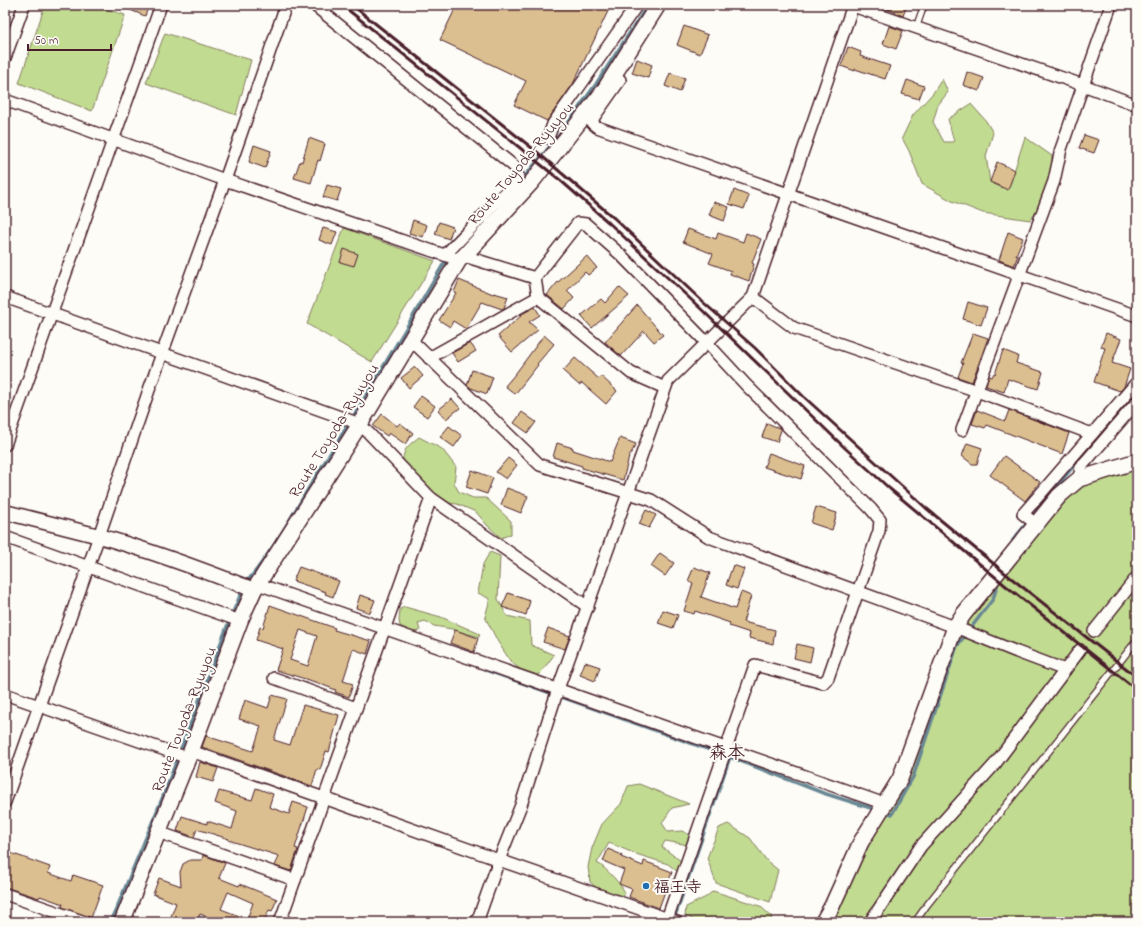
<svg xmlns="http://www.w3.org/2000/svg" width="1142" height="927" viewBox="0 0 1142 927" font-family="'Indie Flower','Klee One',sans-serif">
	<rect width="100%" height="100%" fill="#fdfcf7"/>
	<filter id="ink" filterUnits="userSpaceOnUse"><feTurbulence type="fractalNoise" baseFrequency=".025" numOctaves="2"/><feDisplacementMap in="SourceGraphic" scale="8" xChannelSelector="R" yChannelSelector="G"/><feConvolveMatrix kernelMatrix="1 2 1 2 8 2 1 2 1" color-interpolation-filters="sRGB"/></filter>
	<g filter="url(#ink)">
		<g fill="#c1db91" stroke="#867d5e">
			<polygon points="45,5 95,5 125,15 92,111 19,83"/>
			<polygon points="165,33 251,60 236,115 146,83"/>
			<polygon points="942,79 948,92 938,105 933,122 944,142 954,142 948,119 971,104 986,121 993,133 986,156 990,182 1002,187 1010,184 1025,137 1052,156 1051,183 1046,201 1030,220 983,213 952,201 922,184 909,151 902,138 913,115 933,93"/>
			<polygon points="344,228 435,261 372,362 307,324"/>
			<path d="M419,437L442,449L456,467L454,483L459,492L473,498H486L511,521V534L501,538L487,525L476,512L457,504L449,503L435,496L403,469C402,450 405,448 419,437Z"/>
			<polygon points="1137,460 1137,922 823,922 904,768 971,604 1085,477"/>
			<polygon points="490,552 500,556 498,599 507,616 530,621 531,645 554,655 542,671 533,680 511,662 498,642 485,617 490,599 478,593 483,564"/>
			<polygon points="405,607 441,617 480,634 479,637 452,629 434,626 425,621 418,623 420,631 412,632 400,626 399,621 400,609"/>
			<path d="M639,784L689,804L672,808L662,823L668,832L682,831L692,836L689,845L665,841L662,847L681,861L678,872L668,864L636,854L609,843L597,863C604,866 623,886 625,893L622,897L600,891L590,882L588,867L592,848L602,824L621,804L628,786Z"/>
			<polygon points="728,824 750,838 767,861 778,870 770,902 716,883 707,858 719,828"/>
			<polygon points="713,891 760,906 772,917 770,922 699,922 685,916 686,907 706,897"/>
		</g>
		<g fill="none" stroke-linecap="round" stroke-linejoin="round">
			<g stroke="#698895" stroke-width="3.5">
				<polyline points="520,182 558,137 596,84 648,5"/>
				<polyline points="1012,544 1013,540 1094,441 1137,391"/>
				<path d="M246,583C273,551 294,512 316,476C360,407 402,336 443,265L449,258"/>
				<polyline points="486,670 730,757 823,793 877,810"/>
				<polyline points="885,812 892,814 913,777 957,646 993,599 999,580"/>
				<polyline points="674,919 730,757"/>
				<polyline points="111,922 162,799 228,624 243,589"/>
			</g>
		</g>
		<g fill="#dbbf90" stroke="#4a1f2b" fill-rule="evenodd">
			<polygon points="118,5 149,5 145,16"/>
			<polygon points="457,5 611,5 573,84 547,121 514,105 526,81 440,40"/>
			<polygon points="878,5 907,5 903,16"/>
			<polygon points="684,26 708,35 700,54 677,45"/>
			<polygon points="889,26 903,31 896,49 883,44"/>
			<polygon points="848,47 861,52 860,56 890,66 885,79 855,69 855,71 841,66"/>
			<polygon points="637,59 652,65 648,78 632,73"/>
			<polygon points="967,72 984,78 979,91 963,85"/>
			<polygon points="670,73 685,78 680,92 665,86"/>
			<polygon points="907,80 924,86 919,99 902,94"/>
			<polygon points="1084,135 1099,140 1094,153 1079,148"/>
			<polygon points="309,138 325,144 320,161 318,160 311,183 294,178 300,161 302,162"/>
			<polygon points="254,145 271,151 265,168 249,162"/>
			<polygon points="997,162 1015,170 1008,190 990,182"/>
			<polygon points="327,185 341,189 337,201 323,197"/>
			<polygon points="734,190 749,196 744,209 729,204"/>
			<polygon points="714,202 729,207 724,221 709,215"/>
			<polygon points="413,220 427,225 423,237 409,233"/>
			<polygon points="439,222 453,227 449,239 435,234"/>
			<polygon points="323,228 337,232 332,245 319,240"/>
			<polygon points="688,229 716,239 718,233 743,242 746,233 761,239 752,263 754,264 749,281 730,274 731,271 709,263 713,254 683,242"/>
			<polygon points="1008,232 1023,238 1016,255 1018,255 1014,266 999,260"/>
			<polygon points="344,249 358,254 354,266 340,262"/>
			<polygon points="587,256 597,268 588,275 585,272 567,291 574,298 564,309 547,295 557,283"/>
			<polygon points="459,280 493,294 494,293 508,297 504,308 502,309 482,302 466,329 453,321 450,327 439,320 456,293 454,292"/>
			<polygon points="619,287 629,296 592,328 581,316 601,299 605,303"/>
			<polygon points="968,302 987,308 981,325 963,319"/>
			<polygon points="637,305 663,335 654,342 644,331 621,356 605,342"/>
			<polygon points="535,307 540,315 529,322 538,330 512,352 498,336 522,315 520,315"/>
			<polygon points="973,333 988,338 972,382 958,377 963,363 961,363"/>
			<polygon points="1106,333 1121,339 1112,363 1130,369 1124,387 1120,391 1094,382 1105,348 1101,347"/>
			<polygon points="544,335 554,344 537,364 538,365 515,394 505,386 516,373"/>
			<polygon points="470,343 476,351 458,362 452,353"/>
			<polygon points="1003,350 1018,356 1016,363 1043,372 1038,389 1008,379 1004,392 986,386 989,376 992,377 994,373 995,374"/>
			<polygon points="575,358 599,379 601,376 617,391 606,404 582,383 579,385 563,371"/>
			<polygon points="415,367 423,376 409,388 401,378"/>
			<polygon points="472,370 493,377 487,394 471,388 467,385"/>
			<polygon points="421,396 435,406 427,417 413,407"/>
			<polygon points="452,399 460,408 446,419 438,410"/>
			<polygon points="977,410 1005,421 1009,410 1069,433 1062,454 987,425 985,428 972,424"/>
			<polygon points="522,412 536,422 528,433 514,423"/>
			<polygon points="382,414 397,426 400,423 413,433 405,444 389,433 387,436 373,426"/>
			<polygon points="767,423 779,428 781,430 777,442 762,437"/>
			<polygon points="449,426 462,436 454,447 440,437"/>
			<polygon points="620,438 636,444 629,457 623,480 582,468 582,466 553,457 557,443 573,448 573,450 610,462"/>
			<polygon points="967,443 982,448 977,464 972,464 962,456"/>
			<polygon points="769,453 805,466 801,479 764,467"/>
			<polygon points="1004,456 1040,482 1025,501 990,475"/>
			<polygon points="508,458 517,465 506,479 496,472"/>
			<polygon points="472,470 493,478 487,494 466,487"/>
			<polygon points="507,488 528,496 521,513 501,505"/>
			<polygon points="816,507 837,513 832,530 811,523"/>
			<polygon points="646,510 656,515 649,528 639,524"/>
			<polygon points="660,553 674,563 665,576 651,566"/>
			<polygon points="733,565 744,569 737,589 726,585"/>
			<polygon points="299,567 339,581 333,597 325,594 326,592 293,581"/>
			<polygon points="694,567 710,573 701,597 735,609 741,592 751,596 743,622 775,630 773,644 749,638 750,633 729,626 730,623 695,611 694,614 684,611 693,583 688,581"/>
			<polygon points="508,593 530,601 526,615 502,607"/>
			<polygon points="360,595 375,600 370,613 356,608"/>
			<path d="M270,605L335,628L334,630L371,641L367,654L353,649L343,681L353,684L349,697L335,692L336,690L315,682L276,670L283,649L256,640L260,627L263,628ZM300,630L317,636L308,666L290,660Z"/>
			<polygon points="663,610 678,615 673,628 658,623"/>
			<polygon points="548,628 570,636 565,649 543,642"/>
			<polygon points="455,630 478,638 474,652 450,643"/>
			<polygon points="797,644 813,648 810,662 794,658"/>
			<polygon points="585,662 600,667 595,681 580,675"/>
			<polygon points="272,695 287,699 274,740 290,745 303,705 339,715 329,752 326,751 320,770 317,769 312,786 202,747 206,736 253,751 261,726 239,719 245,700 268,708"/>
			<polygon points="200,762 218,768 213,782 196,777"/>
			<polygon points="256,788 273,794 269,807 289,814 293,802 308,807 295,848 298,849 291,871 275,866 279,856 228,840 229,839 197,829 194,837 177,831 182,816 207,824 207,821 232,829 237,811 215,803 219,791 252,800"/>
			<polygon points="608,849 622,855 621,857 643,866 644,861 672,872 659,908 629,897 632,889 619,884 624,870 603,861"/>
			<polygon points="5,851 50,867 48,873 71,881 73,875 103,885 91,918 62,907 63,904 40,896 39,898 5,887"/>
			<path d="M203,855L225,863L219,878L239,886L240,884L277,899L272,911L269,910L264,922H220L200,914L197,922H169L176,903L153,894L159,878L181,886L180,872L183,864L190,860H202ZM228,892L253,903L247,919L221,909Z"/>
		</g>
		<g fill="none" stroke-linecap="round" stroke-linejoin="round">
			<defs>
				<g id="service">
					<polyline points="916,28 924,5"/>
					<polyline points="915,922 927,905 1137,640"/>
				</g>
				<g id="minor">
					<polyline points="314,5 515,167 518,176 514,184 445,255"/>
					<polyline points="850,5 1083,85 1137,105"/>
					<polyline points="5,58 24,5"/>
					<polyline points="614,75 620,80 594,117 592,123 597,127 1137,316"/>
					<polyline points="5,100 225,180 459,260"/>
					<polyline points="548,138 553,124 637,5"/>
					<polyline points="464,256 535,278 578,223 586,224 621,255 707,343 746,385 871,509 880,520 879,531 828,678 823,683 755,665 666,922"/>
					<polyline points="535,278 538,297 631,373 665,388"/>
					<polyline points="5,297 360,424 431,498 588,607"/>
					<polyline points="753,297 794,328 977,391 1092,434"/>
					<polyline points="410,339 540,465 651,500 709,537 955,627 1017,652 1065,670"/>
					<polyline points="429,358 538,297"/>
					<polyline points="962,430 1054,181 1061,149 1111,5"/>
					<polyline points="5,445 161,5"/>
					<polyline points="1079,479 1081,467 1137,402"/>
					<polyline points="1036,524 1023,514 1137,382"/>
					<polyline points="5,537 240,621"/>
					<polyline points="258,584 885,804"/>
					<polyline points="1094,631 1137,577"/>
					<polyline points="274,678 356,708"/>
					<polyline points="5,694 188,758"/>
					<polyline points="191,751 499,860 677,922"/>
					<polyline points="5,802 99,536 150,387 225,180 286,5"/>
					<polyline points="158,832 295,880"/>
					<polyline points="5,894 85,922"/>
					<polyline points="280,922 431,498"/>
					<polyline points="477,922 499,860 521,805 558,689 668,381 753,297 853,5"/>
					<polyline points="870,922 921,846 995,764 1080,650"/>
				</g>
				<path id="tertiary" d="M5,512C36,520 68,528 99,536C152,551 203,570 254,590"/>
				<g id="secondary">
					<polyline points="122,922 191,751 240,621 254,590 360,424 459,260 464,256 531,183 603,92 658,5"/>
					<polyline points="823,922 832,906 861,842 900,779 955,627 963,615 1059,496 1079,479 1137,461"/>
				</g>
			</defs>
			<use href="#service" stroke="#4a1f2b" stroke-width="8"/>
			<use href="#minor" stroke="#4a1f2b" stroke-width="14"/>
			<use href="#tertiary" stroke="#4a1f2b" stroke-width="17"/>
			<use href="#secondary" stroke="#4a1f2b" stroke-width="18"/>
			<use href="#service" stroke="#fdfcf7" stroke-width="5.5"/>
			<use href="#minor" stroke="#fdfcf7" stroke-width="11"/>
			<use href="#tertiary" stroke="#fdfcf7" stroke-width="14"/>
			<use href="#secondary" stroke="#fdfcf7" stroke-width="15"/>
			<g stroke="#4a1f2b" stroke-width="3">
				<polyline points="342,5 560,180 608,222 700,308 845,448 890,489 1006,586 1137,690"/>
				<polyline points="352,5 537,152 614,218 704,303 755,348 803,396 926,508 1011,578 1137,677"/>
			</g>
		</g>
	</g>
	<circle fill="#1f6fb2" stroke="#fdfcf7" stroke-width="1.5" cx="646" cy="886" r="4"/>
	<g text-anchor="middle" stroke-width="4" stroke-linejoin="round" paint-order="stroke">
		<g font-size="16" fill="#4a1f2b" stroke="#fdfcf7">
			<text transform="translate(520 163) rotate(-50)" y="6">Route Toyoda-Ryuyou</text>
			<text transform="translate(333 430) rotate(-58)" y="6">Route Toyoda-Ryuyou</text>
			<text transform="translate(183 719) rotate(-69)" y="6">Route Toyoda-Ryuyou</text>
		</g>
		<g font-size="16" font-weight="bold" fill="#4a1f2b" stroke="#fdfcf7" text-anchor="start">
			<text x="654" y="892">福王寺</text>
		</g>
		<g font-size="18" font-weight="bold" fill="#4a1f2b" stroke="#fdfcf7">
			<text x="727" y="758">森本</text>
		</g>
	</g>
	<rect width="1142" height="927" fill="none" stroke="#fdfcf7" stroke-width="20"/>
	<rect x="10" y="10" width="1122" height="907" fill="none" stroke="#4a1f2b" stroke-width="1.5" filter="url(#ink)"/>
	<path d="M28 44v6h83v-6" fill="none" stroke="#4a1f2b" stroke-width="2"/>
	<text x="34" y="44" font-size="12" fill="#4a1f2b" stroke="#fdfcf7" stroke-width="3" paint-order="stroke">50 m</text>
</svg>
